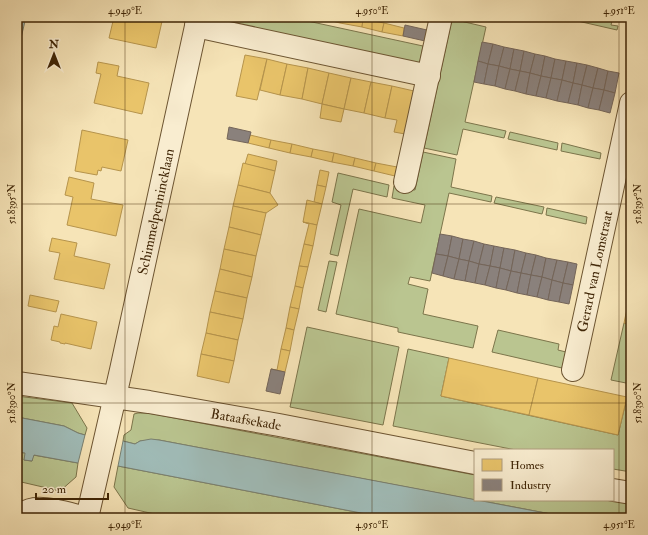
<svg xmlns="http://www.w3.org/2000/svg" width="648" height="535" viewBox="0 0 648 535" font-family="'IM FELL Double Pica',serif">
	<rect width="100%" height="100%" fill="#f6e4b7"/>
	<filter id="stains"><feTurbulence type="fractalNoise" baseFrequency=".005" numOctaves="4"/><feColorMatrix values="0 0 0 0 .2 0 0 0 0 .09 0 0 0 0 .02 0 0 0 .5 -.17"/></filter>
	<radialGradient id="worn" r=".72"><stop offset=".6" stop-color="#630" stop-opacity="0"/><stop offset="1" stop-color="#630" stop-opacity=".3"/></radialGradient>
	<g fill="#bac590" stroke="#7c754b">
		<polygon points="238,17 289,17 423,46 419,67 236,27"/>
		<polygon points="560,17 613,17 611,25 618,26 617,30"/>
		<polygon points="452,19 486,27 465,122 506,131 504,138 463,129 457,155 424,148"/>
		<polygon points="510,132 558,143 557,150 508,139"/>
		<polygon points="562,143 601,153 600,159 561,151"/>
		<polygon points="423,152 456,159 451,187 492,196 491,202 449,193 430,281 410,277 408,284 428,289 423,314 478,326 473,348 398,332 398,328 336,314 359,209 421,223 425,205 392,198 394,186 415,190"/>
		<polygon points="338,173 389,185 387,197 353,189 338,256 330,254 341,205 332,202"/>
		<polygon points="496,197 544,207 542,214 494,203"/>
		<polygon points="547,208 587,217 586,224 546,215"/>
		<polygon points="329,261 337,262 326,312 318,310"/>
		<polygon points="624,323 631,325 631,384 611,380"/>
		<polygon points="307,327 399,347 383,425 290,407"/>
		<polygon points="498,330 559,344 558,350 566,352 562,368 492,352"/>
		<polygon points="408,349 449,358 441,396 618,435 627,397 631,398 631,472 613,469 613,450 516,450 393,426"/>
		<polygon points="17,396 72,403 87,428 85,435 78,433 64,426 17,417"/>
		<polygon points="138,413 148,413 475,475 475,500 159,440 140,441 135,444 123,441 124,435 131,430 134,414"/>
		<polygon points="17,452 26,453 24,460 32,461 33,455 78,463 76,477 60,491 17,481"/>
		<polygon points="118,466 387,518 172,518 128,508 114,487"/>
		<polygon points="477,500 610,500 631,504 631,518 572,518"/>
	</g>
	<g fill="#a0bcb8" stroke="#798071">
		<polygon points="17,17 26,17 17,55"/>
		<polygon points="17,417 64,426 78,433 85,435 78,463 34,455 32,461 24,460 25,453 17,452"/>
		<polygon points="151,439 159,440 572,518 387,518 118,466 123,441 135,444 140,441"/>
	</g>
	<g fill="#e9c46a" stroke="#b6944c">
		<polygon points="114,17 163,17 156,48 109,38"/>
		<polygon points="320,17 341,17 340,23 320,18"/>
		<polygon points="341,17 354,17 363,19 362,27 340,23"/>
		<polygon points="363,19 384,23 382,32 362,27"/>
		<polygon points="384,23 404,28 403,36 382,32"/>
		<polygon points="245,55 267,59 257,100 236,96"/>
		<polygon points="267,59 287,64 280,95 260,90"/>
		<polygon points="98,62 119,66 117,76 149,83 142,114 94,103 101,74 96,73"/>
		<polygon points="287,64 308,68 302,99 280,95"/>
		<polygon points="308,68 329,73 322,104 302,99"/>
		<polygon points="329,73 351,78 344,109 322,104"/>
		<polygon points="351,78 371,82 364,113 344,109"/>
		<polygon points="371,82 392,86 385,118 364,113"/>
		<polygon points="392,86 414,91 405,134 394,132 397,120 385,118"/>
		<polygon points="322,104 344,109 341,122 320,118"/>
		<polygon points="82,130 128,140 121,171 102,167 101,171 98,170 97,175 75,171"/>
		<polygon points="250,135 271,140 269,148 248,143"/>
		<polygon points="271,140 292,144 290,153 269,148"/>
		<polygon points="292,144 313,149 311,157 290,153"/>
		<polygon points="313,149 334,153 332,162 311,157"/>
		<polygon points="334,153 355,158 353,166 332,162"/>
		<polygon points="248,154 277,161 275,171 245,164"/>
		<polygon points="355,158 376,163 374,171 353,166"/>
		<polygon points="243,163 275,171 270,193 238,185"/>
		<polygon points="376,163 397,167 395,176 374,171"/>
		<polygon points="320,170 329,172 326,187 317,185"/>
		<polygon points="69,177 94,183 91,199 123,205 116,236 67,225 73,197 65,195"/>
		<polygon points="238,185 270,193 278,205 266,213 233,206"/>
		<polygon points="317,185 326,187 322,204 314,202"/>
		<polygon points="307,200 322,204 317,225 303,222"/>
		<polygon points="233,206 266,213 261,235 229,227"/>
		<polygon points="303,222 317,225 313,246 304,244 309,224"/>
		<polygon points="229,227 261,235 256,256 224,249"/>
		<polygon points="52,238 77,243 74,256 110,264 104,289 54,279 60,253 49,251"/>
		<polygon points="304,244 313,246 308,267 299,266"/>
		<polygon points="224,249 256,256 252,277 220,269"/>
		<polygon points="299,266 308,267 303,288 295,286"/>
		<polygon points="220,269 252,277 247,298 215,291"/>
		<polygon points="295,286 303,288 299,309 290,307"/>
		<polygon points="631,290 631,325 624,323"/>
		<polygon points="215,291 247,298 243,319 210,312"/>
		<polygon points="30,295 59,301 56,312 28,306"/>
		<polygon points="290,307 299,309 294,330 286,328"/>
		<polygon points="210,312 243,319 238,340 206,333"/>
		<polygon points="61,314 97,322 91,349 65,343 65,344 60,343 60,342 51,340 54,326 58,327"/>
		<polygon points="286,328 294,330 290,351 281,349"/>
		<polygon points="206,333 238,340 234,361 201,354"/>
		<polygon points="281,349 290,351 285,372 271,369 277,370"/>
		<polygon points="201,354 234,361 229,383 197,376"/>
		<polygon points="449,358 538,378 529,415 441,396"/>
		<polygon points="538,378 627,397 618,435 529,415"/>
	</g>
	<g fill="#8a817c" stroke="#746559">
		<polygon points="405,25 427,30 425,41 403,36"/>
		<polygon points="482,42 493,44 488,64 478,61"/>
		<polygon points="493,44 504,47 499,66 488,64"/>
		<polygon points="504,47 514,49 510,69 499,66"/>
		<polygon points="514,49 524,51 520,71 510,69"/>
		<polygon points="524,51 535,54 530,73 520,71"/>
		<polygon points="535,54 545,56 541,76 530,73"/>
		<polygon points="545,56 555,59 551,78 541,76"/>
		<polygon points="555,59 566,61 562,80 551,78"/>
		<polygon points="478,61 488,64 484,84 474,82"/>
		<polygon points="566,61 577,63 573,83 562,80"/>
		<polygon points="577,63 587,65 582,85 573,83"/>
		<polygon points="488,64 499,66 495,86 484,84"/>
		<polygon points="587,65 598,68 593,88 582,85"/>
		<polygon points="499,66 510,69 505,89 495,86"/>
		<polygon points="598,68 608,71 604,90 593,88"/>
		<polygon points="510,69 520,71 515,91 505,89"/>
		<polygon points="520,71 530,73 526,94 515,91"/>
		<polygon points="608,71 619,73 615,93 604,90"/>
		<polygon points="530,73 541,76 536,96 526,94"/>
		<polygon points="541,76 551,78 546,98 536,96"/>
		<polygon points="551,78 562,80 557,101 546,98"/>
		<polygon points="562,80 573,83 568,103 557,101"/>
		<polygon points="573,83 582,85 578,105 568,103"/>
		<polygon points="582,85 593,88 588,108 578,105"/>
		<polygon points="593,88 604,90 599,110 588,108"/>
		<polygon points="604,90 615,93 610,113 599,110"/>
		<polygon points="229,127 251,132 248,143 227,139"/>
		<polygon points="440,234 452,236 448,256 436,254"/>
		<polygon points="452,236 463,239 459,259 448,256"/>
		<polygon points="463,239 474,241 469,261 459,259"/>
		<polygon points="474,241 484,244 479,264 469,261"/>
		<polygon points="484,244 494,246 490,266 479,264"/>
		<polygon points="494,246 504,248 500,268 490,266"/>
		<polygon points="504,248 515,250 511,271 500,268"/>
		<polygon points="515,250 526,253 521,273 511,271"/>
		<polygon points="526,253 536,255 531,275 521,273"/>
		<polygon points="436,254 448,256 443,276 432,273"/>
		<polygon points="536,255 546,258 542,277 531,275"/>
		<polygon points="448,256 459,259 454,279 443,276"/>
		<polygon points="546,258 557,260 552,280 542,277"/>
		<polygon points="459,259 469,261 465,281 454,279"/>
		<polygon points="557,260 568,262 563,283 552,280"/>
		<polygon points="469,261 479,264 475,283 465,281"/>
		<polygon points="568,262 577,264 573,285 563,283"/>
		<polygon points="479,264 490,266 485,285 475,283"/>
		<polygon points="490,266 500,268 496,288 485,285"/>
		<polygon points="500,268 511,271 506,290 496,288"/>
		<polygon points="511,271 521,273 517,293 506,290"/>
		<polygon points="521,273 531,275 527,295 517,293"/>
		<polygon points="531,275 542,277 537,297 527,295"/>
		<polygon points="542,277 552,280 548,300 537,297"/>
		<polygon points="552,280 563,283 559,302 548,300"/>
		<polygon points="563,283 573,285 569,304 559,302"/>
		<polygon points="271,369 285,372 280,394 266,391"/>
	</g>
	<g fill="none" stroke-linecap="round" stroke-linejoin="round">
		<defs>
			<g id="minor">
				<polyline points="196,26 429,76"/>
				<polyline points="405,182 441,17"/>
				<path id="s1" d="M573,370L631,103"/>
				<path id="s2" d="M17,383L149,402L279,425L475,463"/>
				<polyline points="613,490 631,493"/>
				<path d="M18,518C22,513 28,510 35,509C47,507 73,515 86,518"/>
				<path id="s3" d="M87,518L121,370L198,17"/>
			</g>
		</defs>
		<use href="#minor" stroke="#6d5532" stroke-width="24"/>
		<use href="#minor" stroke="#f9edd0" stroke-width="22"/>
	</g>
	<path fill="none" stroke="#3f2506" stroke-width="1" stroke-opacity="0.45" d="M125,17V518M372,17V518M619,17V518M17,204H631M17,403H631"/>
	<g text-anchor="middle" stroke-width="4" stroke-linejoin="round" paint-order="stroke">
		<g font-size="14" fill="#3f2506" stroke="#f9edd0">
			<text dy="5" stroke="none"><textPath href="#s3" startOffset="314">Schimmelpennincklaan</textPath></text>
			<text dy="5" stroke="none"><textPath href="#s1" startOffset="101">Gerard van Lomstraat</textPath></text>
			<text dy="5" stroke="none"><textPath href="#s2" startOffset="232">Bataafsekade</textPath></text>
		</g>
	</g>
	<rect width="648" height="535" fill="none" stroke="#f6e4b7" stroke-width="44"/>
	<rect x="474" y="449" width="140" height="52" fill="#f9edd0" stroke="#af9d7f"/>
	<rect x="482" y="459" width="20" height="12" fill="#e9c46a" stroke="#af9d7f"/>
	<text x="510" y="469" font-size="12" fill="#3f2506">Homes</text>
	<rect x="482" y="479" width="20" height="12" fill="#8a817c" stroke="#af9d7f"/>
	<text x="510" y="489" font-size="12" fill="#3f2506">Industry</text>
	<g transform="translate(54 54)" stroke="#f9edd0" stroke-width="3" paint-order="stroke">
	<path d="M0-3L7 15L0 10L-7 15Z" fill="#3f2506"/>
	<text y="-6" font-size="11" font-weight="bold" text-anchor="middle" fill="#3f2506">N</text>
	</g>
	<path d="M36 493v6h72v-6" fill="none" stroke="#3f2506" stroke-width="2"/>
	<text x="42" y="493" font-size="12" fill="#3f2506" stroke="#f9edd0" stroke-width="3" paint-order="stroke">20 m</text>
	<rect x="22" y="22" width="604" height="491" fill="none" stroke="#3f2506" stroke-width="1.5"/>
	<g font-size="10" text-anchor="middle" fill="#3f2506">
		<text x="125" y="14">4.949°E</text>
		<text x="372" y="14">4.950°E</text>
		<text x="619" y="14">4.951°E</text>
		<text transform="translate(11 204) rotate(-90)" y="4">51.8395°N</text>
		<text transform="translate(637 204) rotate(-90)" y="4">51.8395°N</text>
		<text transform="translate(11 403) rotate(-90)" y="4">51.8390°N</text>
		<text transform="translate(637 403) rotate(-90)" y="4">51.8390°N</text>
		<text x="125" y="528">4.949°E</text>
		<text x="372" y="528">4.950°E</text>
		<text x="619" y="528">4.951°E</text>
	</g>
	<rect width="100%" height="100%" filter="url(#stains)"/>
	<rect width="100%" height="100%" fill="url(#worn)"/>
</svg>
